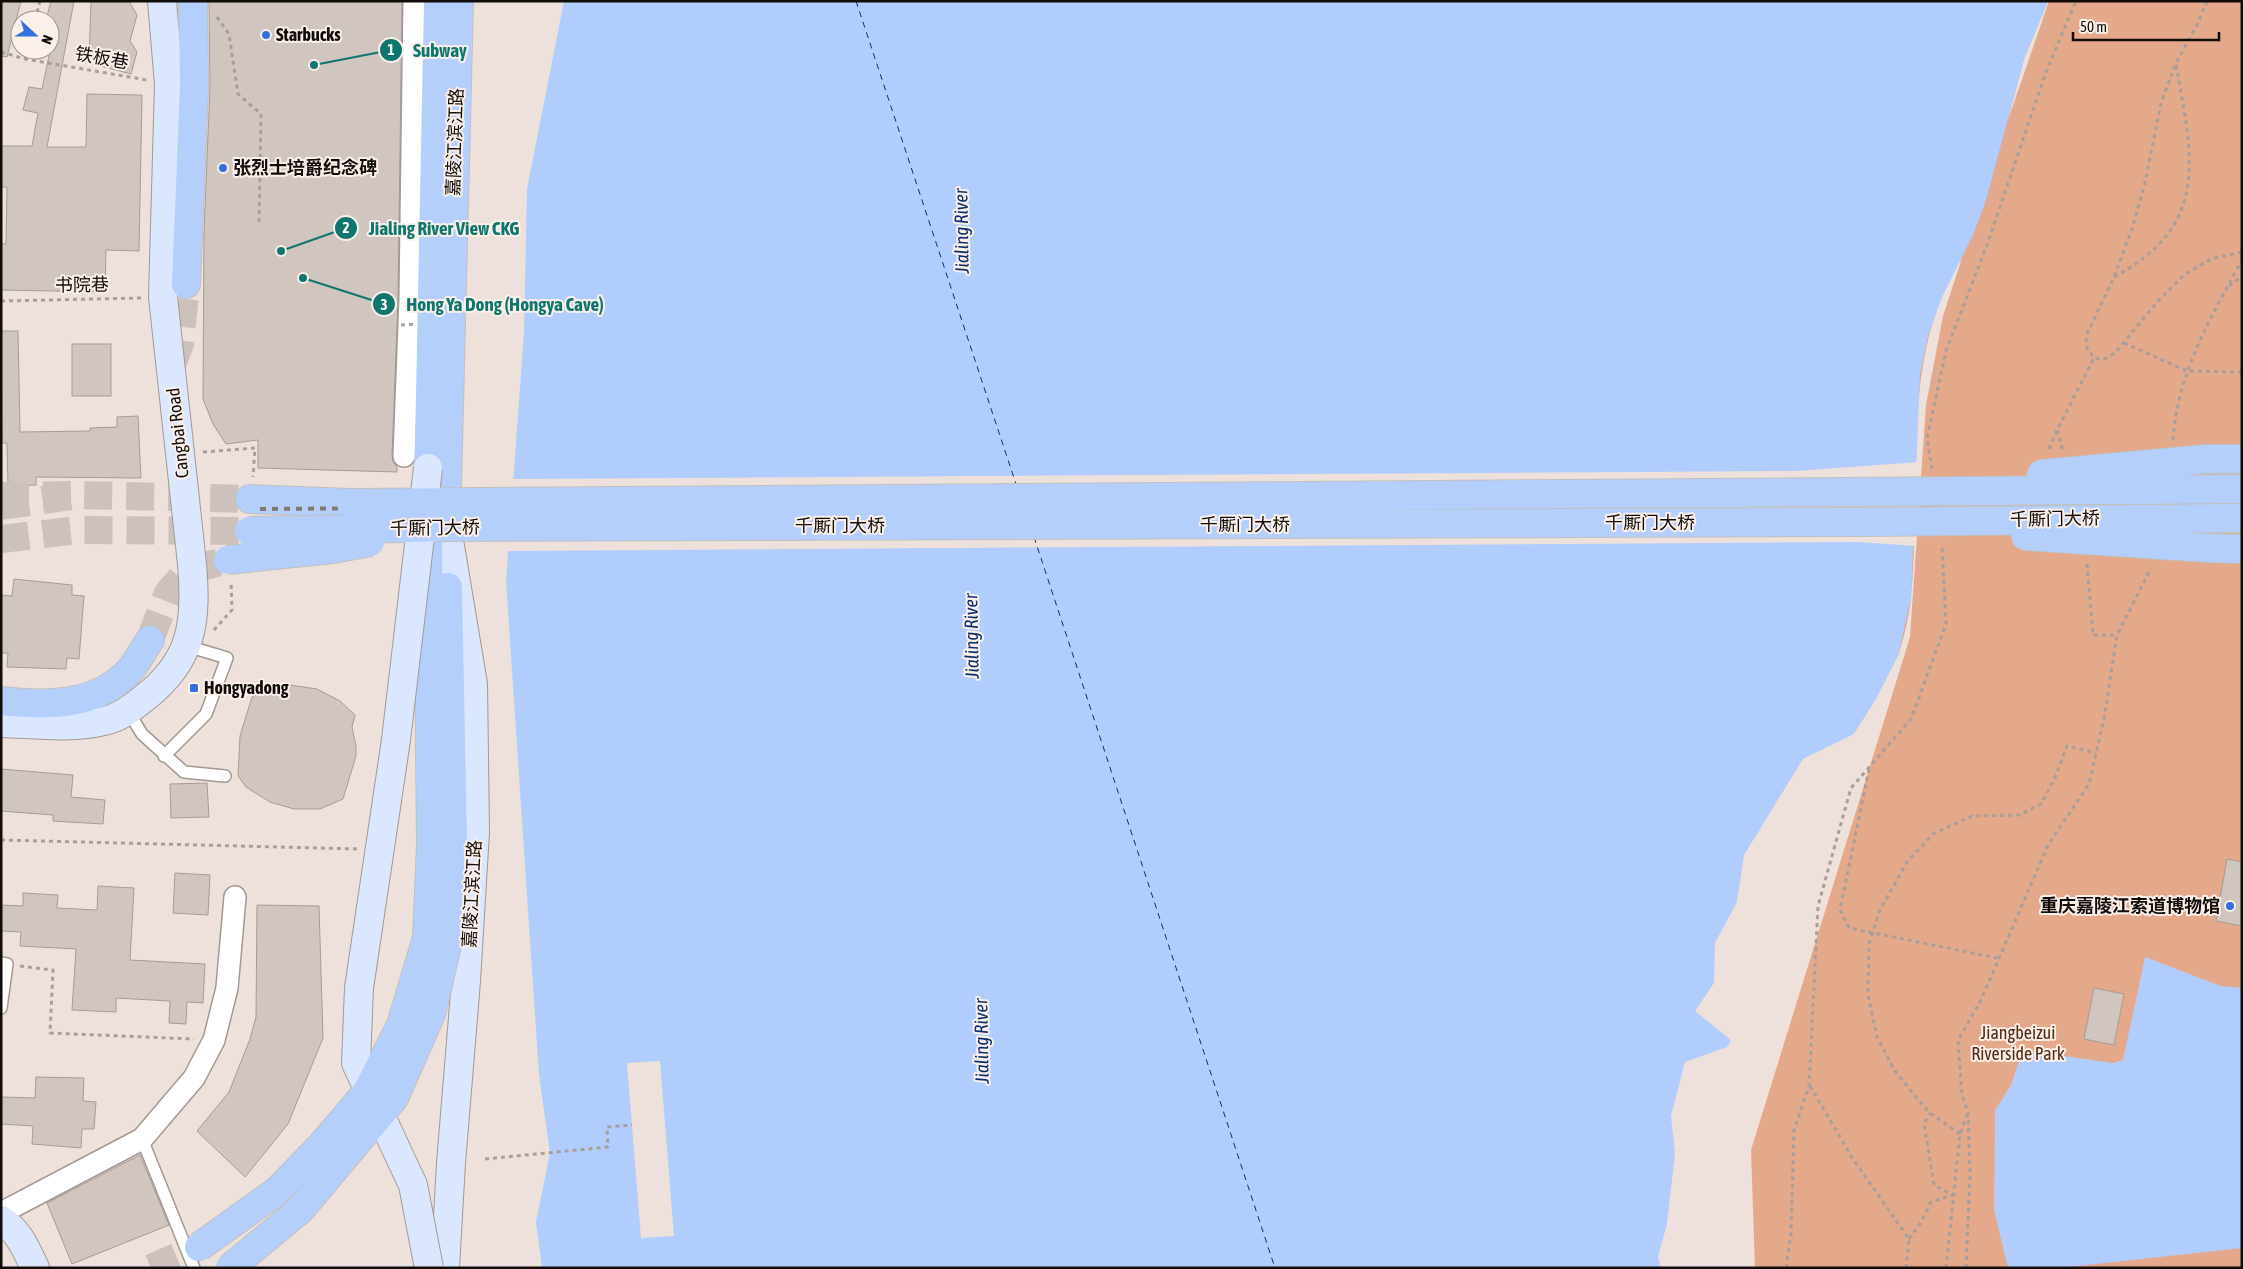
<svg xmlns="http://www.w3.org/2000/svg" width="2243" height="1269" viewBox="0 0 2243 1269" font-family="'Asap Condensed','Noto Sans SC',sans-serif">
	<rect width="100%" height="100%" fill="#eee1db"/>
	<path fill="#e4a88b" d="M2048,1L2024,59L2008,120L2049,1H2242V1268H1755L1751,1150L1910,637L1926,405L1943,316L1962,258C1899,355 1922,486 1911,597C1909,617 1904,637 1898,656L1278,584Z"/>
	<g fill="#b1cdfd">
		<polygon points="564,1 2048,1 2024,59 1986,200 1973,235 1942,297 1928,336 1920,374 1911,597 1898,656 1876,699 1854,734 1803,759 1744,855 1737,902 1715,943 1714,983 1695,1011 1731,1040 1727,1047 1685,1062 1671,1116 1675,1153 1667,1224 1658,1257 1661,1268 542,1268 536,1222 550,1153 539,1075 506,581 524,332 527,189"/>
		<polygon points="2145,957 2221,986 2242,988 2242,1248 2059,1268 2008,1268 1994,1210 1995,1110 2011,1085 2019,1061 2036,1052 2113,1063 2123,1060"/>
	</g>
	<g fill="#eee1db">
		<polygon points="1919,462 1916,546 1859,542 505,551 511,479 1796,471"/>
		<polygon points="660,1061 674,1236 641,1238 627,1063"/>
	</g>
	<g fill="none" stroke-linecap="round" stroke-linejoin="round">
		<g stroke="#082e70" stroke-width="1" stroke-dasharray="6 5" stroke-linecap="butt">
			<polyline points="856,1 1016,484"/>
			<polyline points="1034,537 1275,1268"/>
		</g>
	</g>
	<g fill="#d1c5bf" stroke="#a69b95">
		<polygon points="1,1 21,1 7,57 1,56"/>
		<polygon points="51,1 74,1 47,147 86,147 87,94 142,95 139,251 106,250 105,292 1,290 1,244 6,244 7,187 1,187 1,146 32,146 38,113 23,110 29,87 42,89 50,51 50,20 46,20"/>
		<polygon points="91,1 129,1 137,15 130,41 137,52 131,74 89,63"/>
		<polygon points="209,1 402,1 398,299 392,456 393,462 397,467 397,472 258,468 258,440 226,444 213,424 203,399 204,231 210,87"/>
		<polygon points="1,331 18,331 20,432 90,431 90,428 117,427 117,417 138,416 141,478 36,477 36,485 8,486 7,443 2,443"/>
		<rect x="72" y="344" width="39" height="52"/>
		<polygon points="14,579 72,585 72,595 84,596 79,659 67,658 66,669 7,667 8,653 1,653 1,595 12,596"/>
		<polygon points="290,685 317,689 340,701 355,715 352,727 356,746 356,756 343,799 320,809 294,809 270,802 246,787 238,776 240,736 252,697 264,691"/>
		<polygon points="1,769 73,775 71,797 105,800 103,824 53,821 53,815 1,811"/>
		<polygon points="207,783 209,817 171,818 170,784"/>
		<polygon points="2227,859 2242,862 2242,926 2216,921"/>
		<polygon points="175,873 210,875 208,915 173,913"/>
		<polygon points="98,886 134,888 130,960 205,964 203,1003 187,1002 186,1024 169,1023 170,1001 116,998 116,1012 72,1010 76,949 20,946 21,932 1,931 1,905 23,906 23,893 58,895 57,908 97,910"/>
		<polygon points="257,905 319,906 323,1038 288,1124 245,1177 197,1131 229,1092 250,1039 256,1017"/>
		<polygon points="2094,988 2124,994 2114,1045 2084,1039"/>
		<polygon points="36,1077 84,1078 83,1101 96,1102 94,1129 82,1129 81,1148 32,1144 33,1126 1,1124 1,1097 35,1098"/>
		<polygon points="140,1155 169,1225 72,1264 47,1203"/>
	</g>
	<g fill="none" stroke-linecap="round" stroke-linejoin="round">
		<polyline stroke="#cdc1bc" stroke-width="28" stroke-dasharray="28 14" stroke-linecap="butt" points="1,496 78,495"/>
		<g stroke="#cdc1bc" stroke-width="28" stroke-dasharray="28 14" stroke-linecap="butt">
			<polyline points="171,367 180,344 186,284"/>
			<polyline points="1,506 78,495 250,499"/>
			<polyline points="1,539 78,530 249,531"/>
			<polyline points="150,640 168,593 187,571 228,560"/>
			<polyline points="151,1268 199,1247"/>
		</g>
		<defs>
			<g id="lane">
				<polyline points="128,711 142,734 184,772 225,776"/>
				<polyline points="164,756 206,714 227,658 187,646"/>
				<polyline points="1,963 7,964 1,1008"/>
				<polyline points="142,1139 194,1268"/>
			</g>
			<g id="street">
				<polyline points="404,456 410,299 414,1"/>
				<polyline points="1,1213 142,1139 194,1078 214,1040 227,988 235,897"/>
			</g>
			<g id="secondary">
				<path d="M1,723C34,724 72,729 104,721C119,718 132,708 143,699C193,661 197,622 192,564L163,297L169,84L162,1"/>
				<path d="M1,1220C19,1231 26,1249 35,1268"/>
				<polyline points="445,1268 451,1163 466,981 475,832 473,684 446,522"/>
			</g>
			<g id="primary">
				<polyline points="186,284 194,87 193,1"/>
				<polyline points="428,492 438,1"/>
				<polyline points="250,499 351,503"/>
				<polyline points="446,526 459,1"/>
				<polyline points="428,543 431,844"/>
				<polyline points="448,587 453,843"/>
				<path d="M1,701C46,706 98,707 131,669C138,661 143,650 150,640"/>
			</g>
		</defs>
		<use href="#lane" stroke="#a39892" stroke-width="14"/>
		<use href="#street" stroke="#a39892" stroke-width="24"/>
		<use href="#secondary" stroke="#a39892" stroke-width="30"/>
		<use href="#primary" stroke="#c1c0bf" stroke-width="30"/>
		<g stroke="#a99e9a" stroke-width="3" stroke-dasharray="4 4" stroke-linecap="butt">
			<polyline points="2207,1 2197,25 2176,63 2161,103 2145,183 2132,229 2114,277 2086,336 2087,348 2094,358 2105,359 2116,352 2158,301 2185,274 2211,259 2242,252"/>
			<polyline points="217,17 229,34 238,94 261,114 259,226"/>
			<polyline points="35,20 40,1"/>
			<polyline points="1,52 25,59 147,80"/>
			<polyline points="25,59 27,50"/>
			<path d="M2114,277C2212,224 2192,157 2176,64"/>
			<polyline points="2229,286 2242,276"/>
			<polyline points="1,301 141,298"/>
			<polyline points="2124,343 2187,371 2242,372"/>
			<polyline points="2057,430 2063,451"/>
			<path d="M2173,440C2177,374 2211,317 2242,260"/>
			<polyline points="2049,449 2057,430 2094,358"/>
			<polyline points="203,452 255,448 253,477"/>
			<polyline points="1932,469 1927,438 1946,351 1987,245 2046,72 2076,1"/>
			<polyline points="2087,564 2093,635 2117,635"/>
			<polyline points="214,630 232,610 231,581"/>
			<polyline points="1869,769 1840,910 1849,928 1997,958"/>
			<polyline points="1,840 358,849"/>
			<polyline points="20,966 53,970 50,1033 194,1039"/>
			<polyline points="1810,1086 1853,1159 1909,1239 1906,1268"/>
			<polyline points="1960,1134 1930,1113 1920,1102 1895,1071 1877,1037 1868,995 1869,944 1880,910 1907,862 1933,834 1972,816 2019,815 2041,804 2054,780 2067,746 2096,753"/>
			<polyline points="485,1159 608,1147 607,1127 632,1125"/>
			<polyline points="1909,1239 1920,1224 1931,1202 1953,1195 1934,1185 1924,1124 1930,1113"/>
			<polyline points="1786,1268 1791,1234 1794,1130 1809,1086 1818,906 1851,788 1911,719 1946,624 1942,545"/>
			<polyline points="1946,1268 1960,1134 1967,1115"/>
			<polyline points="1966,1268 1970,1175 1968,1113 1962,1095 1958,1040 1981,1000 2048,845 2089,784 2104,719 2117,635 2151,568"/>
		</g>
		<use href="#lane" stroke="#fff" stroke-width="11"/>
		<use href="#street" stroke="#fff" stroke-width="21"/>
		<use href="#secondary" stroke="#dae7fe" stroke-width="28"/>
		<use href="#primary" stroke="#b5cffc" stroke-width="28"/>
		<g stroke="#817874" stroke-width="4" stroke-dasharray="6 6" stroke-linecap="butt">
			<polyline points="260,509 2242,494"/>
			<polyline points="260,523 2242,508"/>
		</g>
		<defs>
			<polyline id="secondary-bridge" points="428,468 396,740 359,988 356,1063 413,1185 429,1268"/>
			<g id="primary-bridge">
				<polyline points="2041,474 2206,459 2242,459"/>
				<polyline points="351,503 2242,489"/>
				<polyline points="249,531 454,527 1861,522 2242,518"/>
				<polyline points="2025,536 2208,548 2242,549"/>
				<polyline points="228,560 333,549 370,542"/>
				<polyline points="199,1247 277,1191 321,1146 367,1092 401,1025 427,938 431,844"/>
				<polyline points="230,1268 300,1210 394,1098 431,1014 451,928 453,843"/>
			</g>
		</defs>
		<use href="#secondary-bridge" stroke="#a39892" stroke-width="30" stroke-linecap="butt"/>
		<use href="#primary-bridge" stroke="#c1c0bf" stroke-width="30" stroke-linecap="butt"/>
		<g stroke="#a99e9a" stroke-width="3" stroke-dasharray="4 4" stroke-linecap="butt">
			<polyline points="401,232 418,232"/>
			<polyline points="401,325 416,324"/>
		</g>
		<use href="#secondary-bridge" stroke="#dae7fe" stroke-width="28"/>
		<use href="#primary-bridge" stroke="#b5cffc" stroke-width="28"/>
	</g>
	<g fill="#3270de" stroke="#fbefe9" stroke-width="2">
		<circle cx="266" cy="35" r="5"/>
		<circle cx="223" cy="168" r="5"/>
		<rect x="189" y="683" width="10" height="10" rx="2.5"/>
		<circle cx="2230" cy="906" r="5"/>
	</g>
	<g text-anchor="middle" stroke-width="4" stroke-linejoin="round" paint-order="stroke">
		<g font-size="18" font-weight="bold" fill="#100c0a" stroke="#fbefe9" text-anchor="start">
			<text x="276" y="41">Starbucks</text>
			<text x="233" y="174">张烈士培爵纪念碑</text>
			<text x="204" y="694">Hongyadong</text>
			<text x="2220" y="912" text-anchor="end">重庆嘉陵江索道博物馆</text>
		</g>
		<g font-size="18" fill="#100c0a" stroke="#fbefe9">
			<text transform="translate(102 58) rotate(10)" y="6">铁板巷</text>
			<text transform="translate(455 142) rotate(-88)" y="6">嘉陵江滨江路</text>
			<text transform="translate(82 285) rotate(-1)" y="6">书院巷</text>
			<text transform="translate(178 433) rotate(-96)" y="6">Cangbai Road</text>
			<text transform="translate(2055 519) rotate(-1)" y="6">千厮门大桥</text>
			<text x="1650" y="529">千厮门大桥</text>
			<text x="1245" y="531">千厮门大桥</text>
			<text x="840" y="532">千厮门大桥</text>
			<text transform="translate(435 528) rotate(-1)" y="6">千厮门大桥</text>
			<text transform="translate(472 894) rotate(-87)" y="6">嘉陵江滨江路</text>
		</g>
		<g font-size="18" fill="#552a12" stroke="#fbefe9">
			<text x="2018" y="1039">Jiangbeizui<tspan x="2018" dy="21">Riverside Park</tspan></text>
		</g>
		<g font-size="19" font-style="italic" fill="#082e70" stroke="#fbefe9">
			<text transform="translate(961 231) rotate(-91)" y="7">Jialing River</text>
			<text transform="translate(971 636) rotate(-91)" y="7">Jialing River</text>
			<text transform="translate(981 1041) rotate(-91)" y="7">Jialing River</text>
		</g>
	</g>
	<path fill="none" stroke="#0f766e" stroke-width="2" d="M314 65L391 50M281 251L346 228M303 278L384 304"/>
	<g fill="#0f766e" stroke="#fbefe9" stroke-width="2">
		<circle cx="314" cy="65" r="5"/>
		<circle cx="281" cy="251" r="5"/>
		<circle cx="303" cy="278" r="5"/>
		<circle cx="391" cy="50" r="12"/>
		<circle cx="346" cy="228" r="12"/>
		<circle cx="384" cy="304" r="12"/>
	</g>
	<g font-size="15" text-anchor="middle" font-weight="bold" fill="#fff">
		<text x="391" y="55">1</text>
		<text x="346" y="233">2</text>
		<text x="384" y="310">3</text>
	</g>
	<g font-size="19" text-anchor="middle" font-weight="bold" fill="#0f766e" stroke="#fbefe9" stroke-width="4" stroke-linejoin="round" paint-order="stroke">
		<text x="440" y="57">Subway</text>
		<text x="444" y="235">Jialing River View CKG</text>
		<text x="505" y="311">Hong Ya Dong (Hongya Cave)</text>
	</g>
	<rect width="2243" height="1269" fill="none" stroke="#100c0a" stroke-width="5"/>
	<g transform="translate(35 35) rotate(111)"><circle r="24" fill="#fbefe9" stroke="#9d9490"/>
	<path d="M0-4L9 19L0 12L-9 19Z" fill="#3270de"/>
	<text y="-8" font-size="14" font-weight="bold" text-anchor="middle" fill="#100c0a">N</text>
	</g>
	<path d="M2073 32v8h146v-8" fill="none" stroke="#100c0a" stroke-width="2.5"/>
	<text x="2080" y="32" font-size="15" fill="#100c0a" stroke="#fbefe9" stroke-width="4" paint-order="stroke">50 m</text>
</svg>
